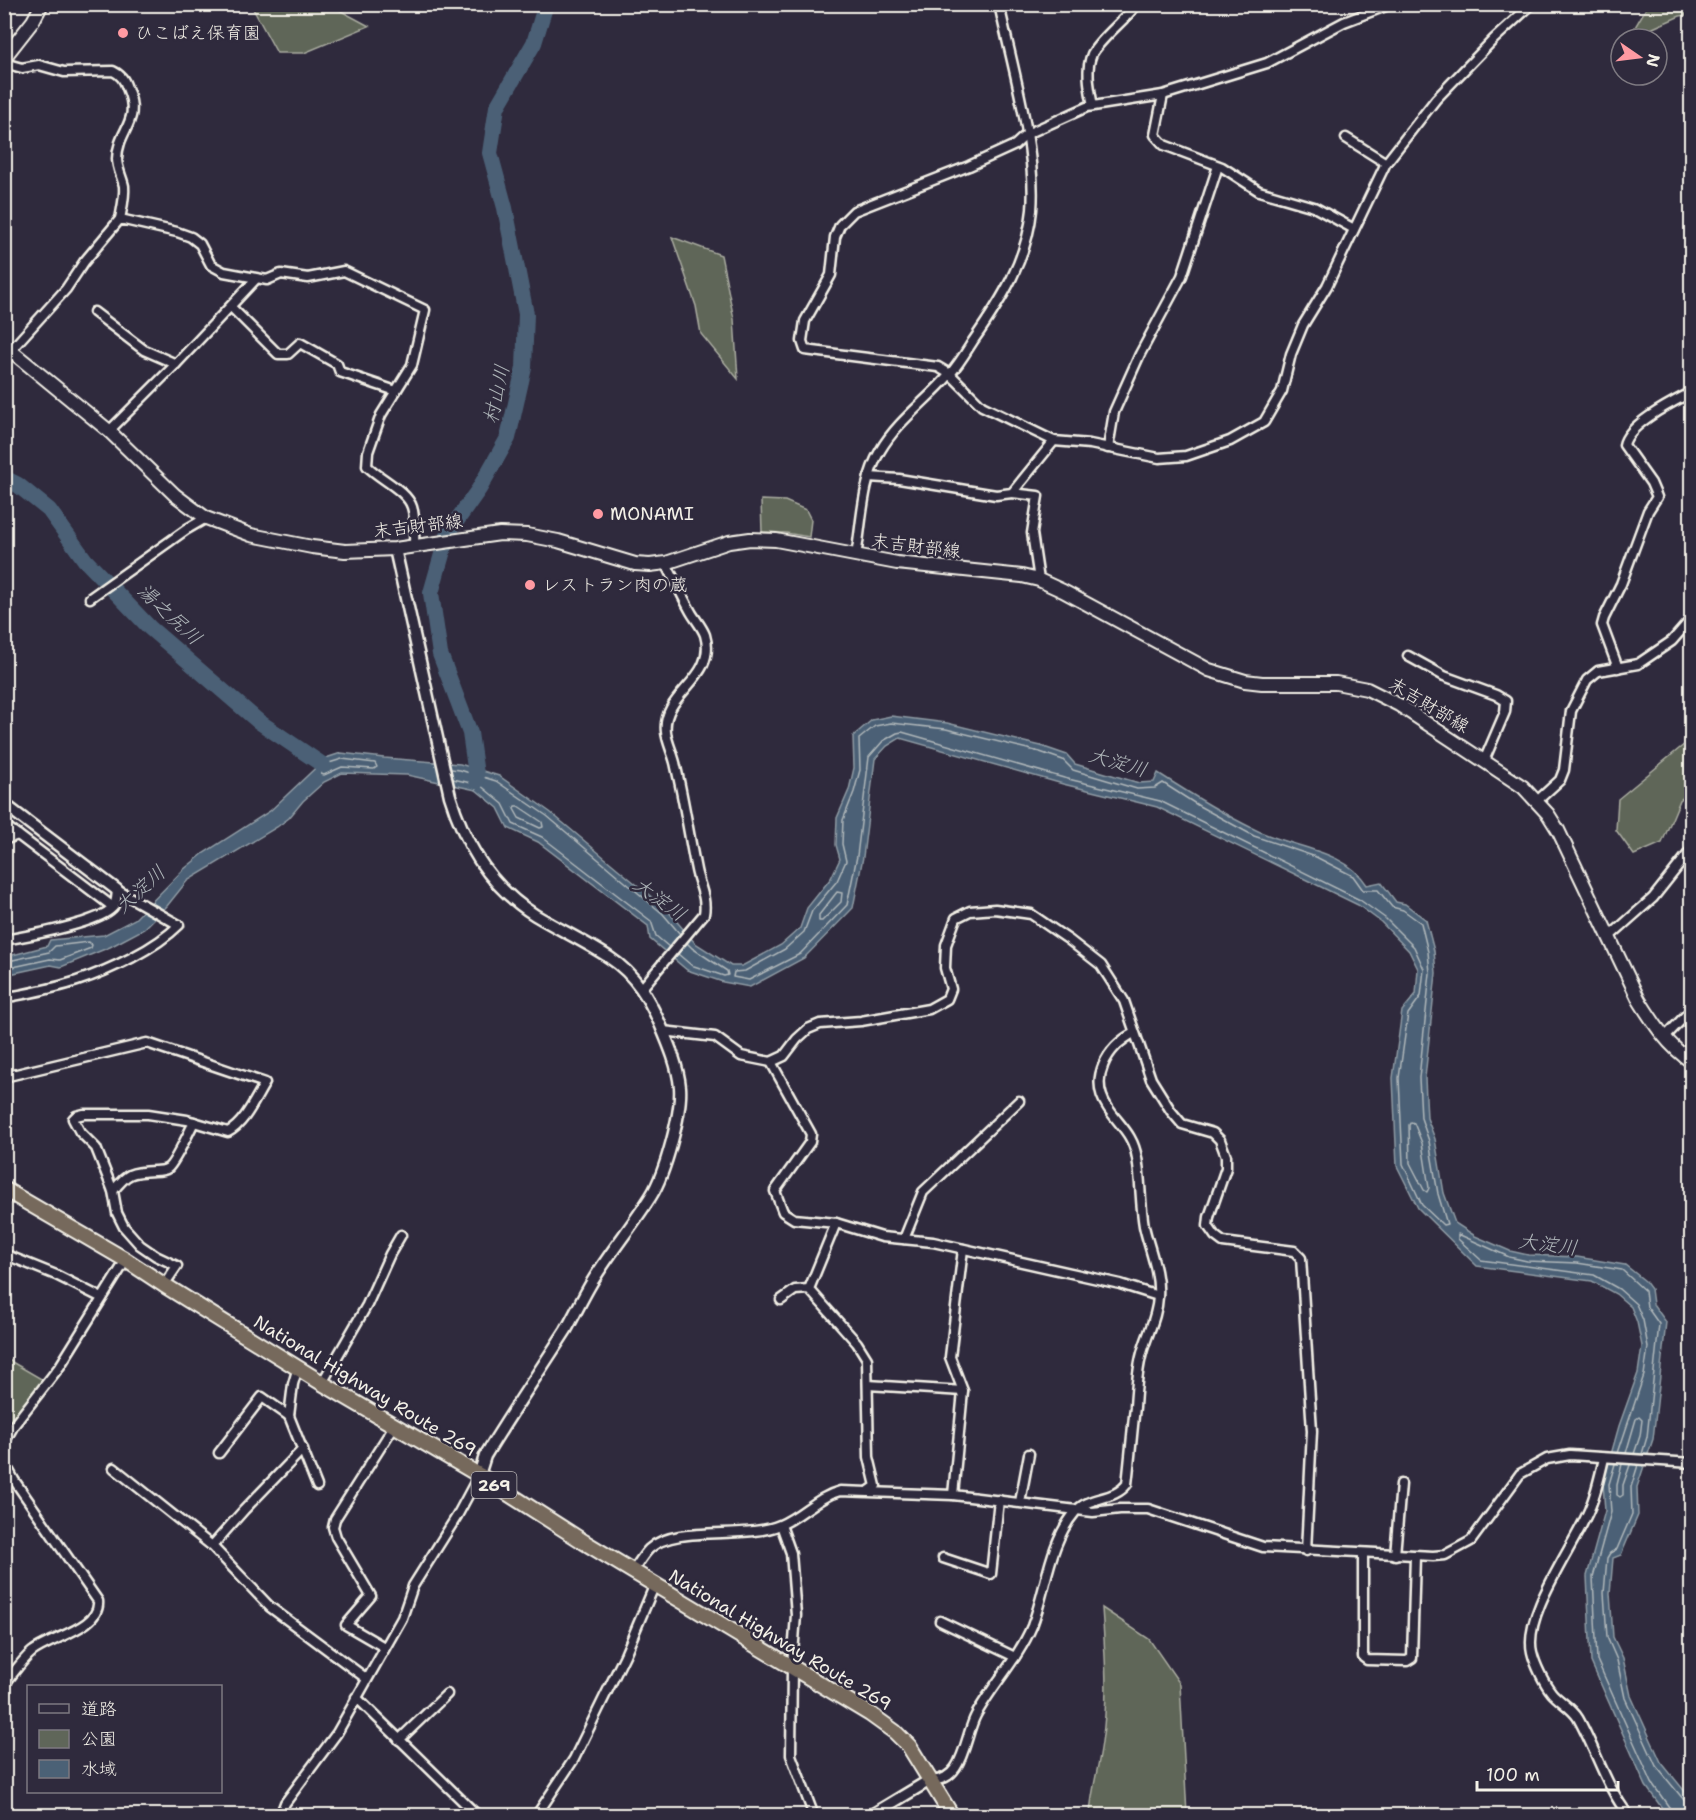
<svg xmlns="http://www.w3.org/2000/svg" width="1696" height="1820" viewBox="0 0 1696 1820" font-family="'Shantell Sans','Klee One',sans-serif">
	<rect width="100%" height="100%" fill="#2f2a3d"/>
	<filter id="ink" filterUnits="userSpaceOnUse"><feTurbulence type="fractalNoise" baseFrequency=".0167" numOctaves="2"/><feDisplacementMap in="SourceGraphic" scale="12" xChannelSelector="R" yChannelSelector="G"/><feConvolveMatrix kernelMatrix="1 2 1 2 8 2 1 2 1" color-interpolation-filters="sRGB"/></filter>
	<g filter="url(#ink)">
		<g fill="#5f6659" stroke="#aaaca0" stroke-width="1.5">
			<polygon points="251,5 330,5 369,26 304,53 277,53"/>
			<polygon points="1648,5 1691,5 1691,14 1680,16 1628,39"/>
			<polygon points="672,237 721,255 734,319 738,379 701,334 696,306"/>
			<polygon points="761,500 785,501 806,510 811,520 809,537 786,533 762,532"/>
			<polygon points="1691,739 1691,791 1680,800 1662,843 1634,855 1616,830 1618,799"/>
			<polygon points="5,1358 43,1380 5,1429"/>
			<path d="M1102,1608L1149,1639L1180,1684L1187,1815H1090C1091,1791 1099,1767 1102,1742C1109,1698 1105,1653 1102,1608Z"/>
		</g>
		<path fill="#4b6176" stroke="#8f9ba4" stroke-width="1.5" d="M891,716L947,723L1041,746L1067,755L1075,764L1139,783L1154,782L1158,773C1189,793 1221,813 1254,829C1290,848 1344,848 1367,885L1381,882L1396,902L1405,904L1426,920L1434,951L1436,973L1425,1078L1427,1118L1435,1139L1444,1193L1455,1223L1475,1236L1510,1251L1528,1255L1577,1257L1625,1265L1645,1281L1651,1289L1653,1304L1666,1322L1653,1439L1637,1487L1638,1515L1621,1555L1613,1558L1610,1593L1613,1637L1623,1658L1631,1696L1661,1762L1691,1799V1815H1667L1646,1786L1591,1662L1587,1576L1605,1511L1603,1483L1619,1426L1638,1373L1642,1346L1637,1322L1631,1307L1616,1294L1592,1281L1477,1266L1418,1208L1397,1166L1393,1078L1402,1011L1416,994L1418,969L1409,951L1381,922L1358,905L1157,807L1063,784L900,738L887,746L875,759L863,857L853,908L804,958L750,987L723,982L687,970L650,939L648,926L538,842L508,828L498,808L476,790L407,775L342,773L324,782L303,801L289,818L277,827L187,881L167,906L144,929L110,947L61,967L51,965L5,975V957L47,946L50,940L104,935L135,919L183,870L204,853L270,811L326,758L341,753L384,758L460,764L499,776L550,812L667,910L695,943L731,966H742L781,945L800,928L807,908L831,878L840,859L836,845L837,818L849,790L854,768L853,736L872,720Z"/>
		<g fill="none" stroke-linecap="round" stroke-linejoin="round">
			<g stroke="#b0b7ba" stroke-width="1.5">
				<polygon points="891,723 946,729 1040,752 1063,760 1073,770 1137,789 1155,788 1163,783 1199,806 1254,836 1316,857 1353,876 1363,890 1378,890 1392,907 1403,910 1421,923 1428,952 1430,973 1419,1078 1421,1118 1429,1141 1438,1194 1447,1224 1443,1225 1422,1205 1403,1164 1399,1078 1408,1014 1421,996 1424,969 1414,947 1385,918 1360,900 1160,801 1064,778 902,732 897,733 883,741 869,757 857,856 847,905 800,954 749,980 733,977 734,972 745,971 785,949 804,932 812,911 837,881 846,861 842,844 843,820 854,792 860,770 859,739 875,726"/>
				<polygon points="342,759 375,763 377,767 374,769 342,767 324,775 321,774 321,770 329,763"/>
				<polyline points="451,769 460,770 496,781 547,816 663,914 680,934"/>
				<polyline points="453,779 480,785 503,804 513,824 542,837 651,921 656,936 669,947"/>
				<polygon points="515,806 518,806 542,822 543,827 540,828 519,818 514,809"/>
				<polygon points="837,892 842,893 841,902 822,921 819,921 819,915"/>
				<polyline points="678,954 691,965 724,976 728,975 727,971 692,948 687,943"/>
				<polyline points="4,962 49,952 55,946 89,942 92,945 91,948 60,960 50,959 4,969"/>
				<polygon points="1411,1122 1414,1123 1422,1143 1429,1188 1427,1192 1424,1190 1410,1163 1409,1125"/>
				<polyline points="1618,1453 1644,1375 1648,1347 1643,1320 1636,1304 1619,1289 1594,1275 1481,1260 1458,1239 1458,1234 1509,1257 1527,1261 1577,1263 1622,1270 1645,1291 1647,1307 1659,1324 1647,1437 1642,1454"/>
				<polyline points="1626,1453 1636,1419 1639,1417 1642,1420 1640,1436 1634,1454"/>
				<polyline points="1615,1464 1609,1484 1611,1512 1593,1577 1597,1660 1652,1783 1671,1810 1672,1816"/>
				<polyline points="1622,1464 1617,1485 1617,1495 1620,1497 1623,1495 1623,1485 1630,1465"/>
				<polyline points="1638,1465 1631,1487 1632,1514 1617,1549 1610,1553 1607,1558 1604,1593 1607,1637 1617,1660 1625,1698 1656,1766 1684,1800 1692,1802"/>
			</g>
			<g stroke="#4b6176" stroke-width="16">
				<polyline points="4,478 18,485 49,510 85,560 150,628 258,721 323,765"/>
				<polyline points="477,781 470,733 440,654 431,593 448,533 479,489 508,438 524,368 526,314 505,208 490,153 497,107 534,43 546,4"/>
			</g>
			<defs>
				<g id="minor">
					<polyline points="1391,4 1344,22 1267,63 1163,95 1087,107 1027,134 1015,145 969,166 854,211 840,225 835,237 831,275 805,321 802,341 805,350 938,367 950,374 982,406 1054,441 1090,444 1159,458 1186,456 1230,441 1264,422 1282,391 1291,354 1303,325 1327,286 1386,163 1436,99 1494,39 1532,4"/>
					<polyline points="1516,4 1523,11"/>
					<path d="M4,63L22,68L39,65L64,72L113,71C121,75 124,79 127,88C142,123 118,128 117,159C117,168 122,177 124,186C125,197 122,208 120,219"/>
					<polyline points="1163,95 1155,135 1164,145 1222,167 1259,191 1314,207 1354,229"/>
					<path d="M1093,106C1090,90 1085,70 1092,54C1100,39 1125,20 1137,4"/>
					<polyline points="1346,138 1386,163"/>
					<polyline points="231,307 278,354 288,354 300,343 337,364 340,372 396,391"/>
					<polyline points="94,312 144,350 176,364"/>
					<path d="M10,351L66,289L84,262L120,219L177,232L191,237L200,244L211,265L224,272L267,280L281,274L308,278L344,271L425,310L412,365L381,415L368,452L367,466C380,479 407,491 412,507C416,519 414,533 414,546"/>
					<polyline points="109,431 176,364 256,279"/>
					<polyline points="1108,448 1114,412 1140,354 1182,276 1218,166"/>
					<polyline points="869,477 899,479 996,495 1012,493 1054,441"/>
					<polyline points="1012,493 1038,496 1032,533 1039,580"/>
					<path d="M856,556C862,522 862,481 880,451C898,420 927,401 950,374C959,364 966,352 973,341C1001,301 1027,260 1032,210C1037,148 1012,66 999,4"/>
					<polyline points="90,598 187,529 206,518"/>
					<polyline points="1408,656 1444,676 1496,695 1506,701 1505,712 1484,761"/>
					<path d="M1618,668L1602,625L1604,618L1621,584L1648,511L1657,497L1651,483L1624,445C1628,424 1673,402 1692,392"/>
					<polyline points="1537,801 1560,780 1564,770 1571,711 1587,680 1598,671 1638,664 1672,641 1692,618"/>
					<polyline points="4,825 18,835"/>
					<polyline points="4,840 18,835 113,907"/>
					<polyline points="1609,937 1653,898 1692,849"/>
					<path d="M4,940C27,936 97,924 112,908C117,903 116,897 117,890L179,925C155,949 110,970 77,981C54,989 28,993 4,998"/>
					<path d="M642,988L704,914C707,898 699,885 696,870C689,835 684,801 676,767C674,755 667,743 666,732C661,693 718,679 705,635C702,627 695,619 691,612C682,596 674,579 666,563"/>
					<polyline points="663,1031 715,1037 741,1056 771,1062 784,1056 797,1039 808,1029 820,1024 861,1021 929,1009 947,999 951,989 945,968 946,945 956,918 970,911 995,909 1031,914 1069,940 1101,965 1124,1001 1151,1079 1171,1111 1182,1124 1213,1133 1220,1140 1226,1156 1226,1168 1209,1217 1208,1226 1215,1236 1223,1242 1294,1251 1301,1258 1312,1431 1306,1551"/>
					<polyline points="1664,1038 1692,1009"/>
					<polyline points="771,1062 811,1134 810,1142 775,1191 783,1212 794,1219 836,1223 882,1237 933,1242 1120,1284 1158,1296"/>
					<path d="M4,1077L147,1043L265,1083C255,1099 245,1123 228,1132L187,1120L148,1114H84L76,1116L73,1119L80,1132L96,1148L113,1191L117,1213L124,1227L140,1245L156,1256L177,1266L164,1285"/>
					<path d="M113,1191C127,1173 131,1172 154,1171C158,1171 164,1171 168,1168C174,1164 189,1132 194,1122"/>
					<polyline points="904,1239 923,1192 1019,1101"/>
					<polyline points="4,1254 56,1275 102,1298"/>
					<polyline points="809,1289 836,1223"/>
					<polyline points="781,1300 795,1290 809,1289 857,1343 867,1359 869,1457 876,1486 869,1491"/>
					<polyline points="298,1367 293,1384 289,1416 317,1486"/>
					<polyline points="322,1383 367,1305 390,1254 401,1235"/>
					<polyline points="868,1385 963,1391"/>
					<polyline points="4,1443 14,1425 60,1366 126,1260"/>
					<polyline points="219,1453 262,1397 289,1416"/>
					<path d="M4,1455L7,1467L14,1480L98,1601C101,1628 51,1637 32,1652C21,1661 13,1674 4,1685"/>
					<path d="M1604,1458C1600,1476 1596,1494 1589,1510C1573,1548 1523,1614 1532,1652C1535,1665 1544,1683 1552,1693C1560,1702 1572,1708 1578,1718C1596,1750 1606,1787 1629,1816"/>
					<polyline points="114,1468 212,1546 270,1607 367,1679"/>
					<polyline points="953,1495 963,1391 950,1357 963,1249"/>
					<polyline points="1020,1502 1029,1454"/>
					<polyline points="781,1525 791,1553 796,1615 792,1667 791,1755 814,1816"/>
					<polyline points="212,1546 244,1510 303,1449"/>
					<polyline points="1363,1554 1363,1657 1367,1660 1407,1661 1412,1658 1415,1556"/>
					<polyline points="1395,1555 1401,1484"/>
					<polyline points="943,1558 991,1574 999,1500"/>
					<path d="M633,1571C638,1564 643,1555 649,1549C675,1524 746,1540 780,1525C802,1516 817,1497 840,1491L953,1495L1093,1512L1120,1509H1148L1263,1547L1433,1556L1445,1555L1471,1541L1520,1474L1547,1459L1570,1455L1692,1463"/>
					<polyline points="940,1621 1015,1657"/>
					<polyline points="384,1647 346,1625 371,1596 336,1537 333,1527 335,1519 394,1426"/>
					<polyline points="356,1697 478,1816"/>
					<polyline points="399,1740 447,1694"/>
					<path d="M930,1780C964,1783 964,1737 976,1715C993,1684 1018,1659 1032,1626C1047,1588 1048,1544 1076,1511C1089,1496 1114,1501 1127,1484C1130,1459 1132,1433 1135,1407C1136,1390 1137,1371 1142,1353C1147,1334 1157,1318 1158,1297C1160,1272 1149,1249 1144,1226C1140,1203 1141,1180 1137,1158C1133,1134 1120,1126 1108,1108C1088,1079 1107,1047 1134,1033"/>
					<polyline points="280,1816 285,1803 337,1733 402,1618 413,1586 457,1516 479,1475"/>
					<polyline points="536,1816 574,1759 625,1655 655,1584"/>
				</g>
				<g id="tertiary">
					<path d="M395,549L450,796C465,845 490,887 535,915C560,930 586,942 610,958C636,975 649,999 661,1026C669,1045 678,1066 680,1087C682,1112 665,1174 651,1196C633,1225 610,1252 592,1282C583,1297 575,1314 566,1330C539,1372 511,1413 485,1456L479,1475"/>
					<polyline points="4,804 117,890"/>
					<polyline points="870,1816 930,1780"/>
				</g>
				<g id="secondary">
					<polyline points="4,58 33,21 42,4"/>
					<path d="M4,345L109,431L175,495L191,507L206,518L251,535L312,547L345,551L395,549L500,534L527,535L558,541L635,564L650,565L666,563L729,542L750,539L776,540L897,563L1022,576L1039,580L1063,591L1209,670L1245,681L1262,683H1336L1367,689L1399,705L1523,787L1548,814L1558,830L1639,1000C1654,1024 1668,1046 1692,1062"/>
				</g>
				<polyline id="trunk" points="4,1189 126,1260 164,1285 322,1383 479,1475 584,1542 870,1714 895,1732 909,1746 952,1816"/>
			</defs>
			<use href="#minor" stroke="#f4f1e8" stroke-width="13"/>
			<use href="#tertiary" stroke="#f4f1e8" stroke-width="15"/>
			<use href="#secondary" stroke="#f4f1e8" stroke-width="16"/>
			<use href="#trunk" stroke="#f4f1e8" stroke-width="18"/>
			<use href="#minor" stroke="#2f2a3d" stroke-width="8"/>
			<use href="#tertiary" stroke="#2f2a3d" stroke-width="10"/>
			<use href="#secondary" stroke="#2f2a3d" stroke-width="12"/>
			<use href="#trunk" stroke="#76695c" stroke-width="14"/>
		</g>
	</g>
	<g fill="#ff9aa2" stroke="#2f2a3d" stroke-width="2">
		<circle cx="123" cy="33" r="6"/>
		<circle cx="598" cy="514" r="6"/>
		<circle cx="530" cy="585" r="6"/>
	</g>
	<g text-anchor="middle" stroke-width="5" stroke-linejoin="round" paint-order="stroke">
		<rect fill="#2f2a3d" stroke="#b9b5b5" stroke-width="1.5" x="471.5" y="1472" width="45" height="26" rx="4.5"/>
		<g font-size="16" font-weight="bold" fill="#f4f1e8">
			<text x="494" y="1491">269</text>
		</g>
		<g font-size="18" fill="#f4f1e8" stroke="#2f2a3d" text-anchor="start">
			<text x="135" y="39">ひこばえ保育園</text>
			<text x="610" y="520">MONAMI</text>
			<text x="542" y="591">レストラン肉の蔵</text>
		</g>
		<g font-size="18" fill="#f4f1e8" stroke="#2f2a3d">
			<text transform="translate(418 526) rotate(-7)" y="6">末吉財部線</text>
			<text transform="translate(916 546) rotate(7)" y="6">末吉財部線</text>
			<text transform="translate(1429 705) rotate(31)" y="6">末吉財部線</text>
			<text transform="translate(365 1386) rotate(31)" y="6">National Highway Route 269</text>
			<text transform="translate(780 1640) rotate(31)" y="6">National Highway Route 269</text>
		</g>
		<g font-size="20" font-style="italic" fill="#b0b7ba" stroke="#2f2a3d">
			<text transform="translate(496 394) rotate(-78)" y="7">村山川</text>
			<text transform="translate(170 614) rotate(43)" y="7">湯之尻川</text>
			<text transform="translate(1118 762) rotate(16)" y="7">大淀川</text>
			<text transform="translate(140 889) rotate(-42)" y="7">大淀川</text>
			<text transform="translate(660 899) rotate(36)" y="7">大淀川</text>
			<text transform="translate(1548 1244) rotate(7)" y="7">大淀川</text>
		</g>
	</g>
	<rect width="1696" height="1820" fill="none" stroke="#2f2a3d" stroke-width="24"/>
	<rect x="12" y="12" width="1672" height="1796" fill="none" stroke="#f4f1e8" stroke-width="2" filter="url(#ink)"/>
	<rect x="27" y="1685" width="195" height="108" fill="#2f2a3d" stroke="#7e7a81" stroke-width="1.5"/>
	<rect x="39" y="1704" width="30" height="9" fill="#2f2a3d" stroke="#7e7a81" stroke-width="1.5"/>
	<text x="81" y="1715" font-size="18" fill="#f4f1e8">道路</text>
	<rect x="39" y="1730" width="30" height="18" fill="#5f6659" stroke="#7e7a81" stroke-width="1.5"/>
	<text x="81" y="1745" font-size="18" fill="#f4f1e8">公園</text>
	<rect x="39" y="1760" width="30" height="18" fill="#4b6176" stroke="#7e7a81" stroke-width="1.5"/>
	<text x="81" y="1775" font-size="18" fill="#f4f1e8">水域</text>
	<g transform="translate(1639 57) rotate(104)"><circle r="28" fill="#2f2a3d" stroke="#7e7a81" stroke-width="1.5"/>
	<path d="M0-4.5L10 22L0 15L-10 22Z" fill="#ff9aa2"/>
	<text y="-9" font-size="16" font-weight="bold" text-anchor="middle" fill="#f4f1e8">N</text>
	</g>
	<path d="M1477 1781v9h141v-9" fill="none" stroke="#f4f1e8" stroke-width="3"/>
	<text x="1486" y="1781" font-size="18" fill="#f4f1e8" stroke="#2f2a3d" stroke-width="4.5" paint-order="stroke">100 m</text>
</svg>
